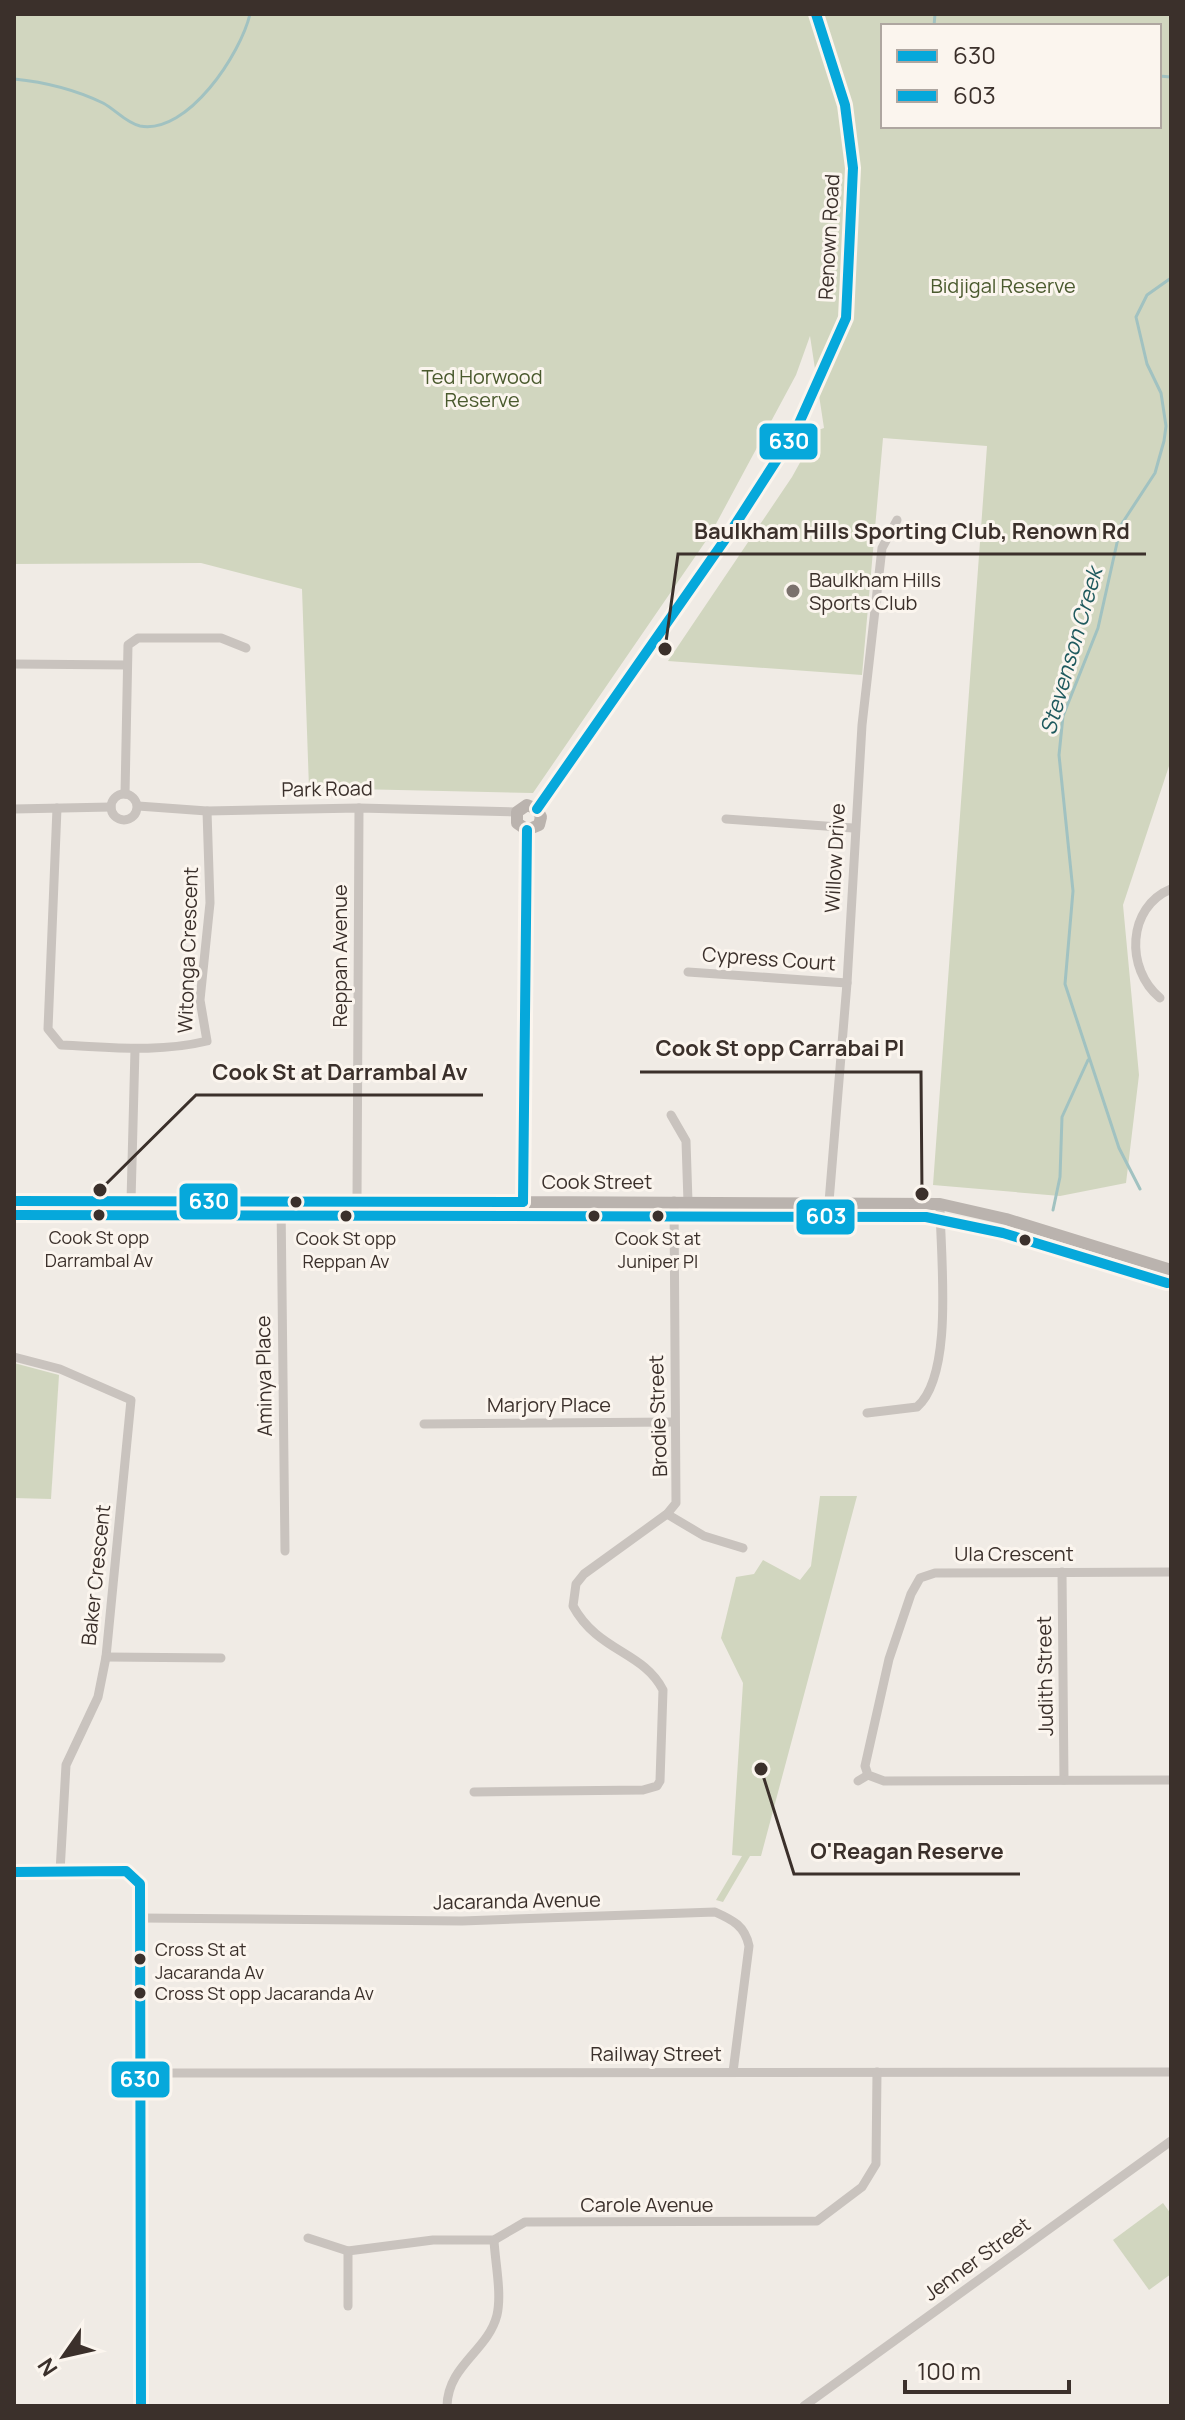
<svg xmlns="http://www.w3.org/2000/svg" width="1185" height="2420" viewBox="0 0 1185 2420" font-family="Manrope,sans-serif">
	<rect width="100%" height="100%" fill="#f0ebe5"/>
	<g fill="#d1d6bf" fill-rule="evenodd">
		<path d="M14,14H1171V760L1123,905L1139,1075L1126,1183L1060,1196L933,1185L987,446L883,438L862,675L668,661L792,477L818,430L824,428L810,336L796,375L710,535L533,793L309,788L302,589L201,563L14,564ZM883,26H1159V126H883Z"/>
		<polygon points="14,1363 59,1375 51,1499 14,1498"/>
		<polygon points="820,1496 857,1496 761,1856 750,1856 723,1902 716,1900 742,1856 732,1855 743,1683 721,1638 736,1577 754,1574 763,1560 800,1580 811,1566"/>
		<polygon points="1163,2203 1171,2214 1171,2274 1149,2290 1113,2240"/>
	</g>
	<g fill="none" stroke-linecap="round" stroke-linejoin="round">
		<g stroke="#a1c2c1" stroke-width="3">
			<polyline points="934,26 935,14"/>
			<polyline points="1159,76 1171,77"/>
			<path d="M14,79C44,82 76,90 103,103C116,110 126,123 140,126C188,135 241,53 250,14"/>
			<polyline points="992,126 1032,126"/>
			<polyline points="1140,1189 1119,1148 1065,984 1073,891 1059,755 1063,716 1098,628 1121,525 1155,473 1164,441 1166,426 1161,393 1147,364 1136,317 1147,295 1171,278"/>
			<polyline points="1053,1210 1060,1177 1062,1117 1088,1060"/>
		</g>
		<g stroke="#c9c3be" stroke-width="9">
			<polyline points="14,664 126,665"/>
			<circle cx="124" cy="807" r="13"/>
			<polyline points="125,794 128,645 138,638 221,638 246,648"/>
			<polyline points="138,806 207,811 359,808 517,812"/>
			<path d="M57,808L48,1029L61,1045C111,1047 158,1053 207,1041L200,1000L210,903L207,811"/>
			<polyline points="14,809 111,807"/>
			<polyline points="726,819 853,828"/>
			<polyline points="688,972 847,983"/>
			<path d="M1160,998C1125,969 1127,907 1171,889"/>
			<polyline points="671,1115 686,1141 688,1202"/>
			<polyline points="131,1201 135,1049"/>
			<polyline points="357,1201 359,808"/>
			<polyline points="281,1202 285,1551"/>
			<polyline points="829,1202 847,983 862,725 882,548 897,520"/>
			<polyline points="14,1357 60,1369 131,1400 106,1657 98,1697 66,1765 60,1872"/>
			<path d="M867,1413L917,1407C955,1374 940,1253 940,1204"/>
			<polyline points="424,1424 674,1422"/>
			<polyline points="667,1514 704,1536 743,1548"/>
			<polyline points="1062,1572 1064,1780"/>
			<polyline points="1171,1572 935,1573 920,1578 911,1594 889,1659 865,1766 868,1775 884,1781 1171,1780"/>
			<polyline points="106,1657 221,1658"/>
			<polyline points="858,1781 868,1775"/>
			<path d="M474,1792L643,1790L657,1786L660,1781L663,1690C643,1651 598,1652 573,1606L576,1584L584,1574L667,1514L676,1503L674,1201"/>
			<path d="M141,1918L462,1921L715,1912C733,1920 745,1926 749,1946L733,2072"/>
			<polyline points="142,2073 1171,2072"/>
			<polyline points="308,2238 348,2251 433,2240 494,2240 525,2222 817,2221 862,2187 876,2164 877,2072"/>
			<polyline points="348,2306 348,2251"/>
			<path d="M447,2406C448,2365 488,2351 497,2315C502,2293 495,2262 494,2240"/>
			<polyline points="804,2406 1171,2141"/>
		</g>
		<g stroke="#c9c3be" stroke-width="11">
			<polyline points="14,1201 523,1202"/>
			<polyline points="14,1872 126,1871 140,1884 141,2406"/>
		</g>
		<g stroke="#bab3ae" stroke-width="12">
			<polyline points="537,809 731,531 796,430 846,318 853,168 845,105 816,14"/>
			<polyline points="527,830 523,1202 940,1204 1006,1219 1171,1270"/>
			<polyline points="527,830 517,823 517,812 527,805 537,809"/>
			<polyline points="527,830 539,825 541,817 537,809"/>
		</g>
		<defs>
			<g id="bus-1">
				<polyline points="537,809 731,531 796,430 846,318 853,168 845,105 816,14"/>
				<polyline points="14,1201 523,1202"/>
				<polyline points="523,1202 527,830"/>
				<polyline points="14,1872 126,1871 140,1884 141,2406"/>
			</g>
			<polyline id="bus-2" points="14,1215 926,1217 1003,1233 1167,1283"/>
		</defs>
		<use href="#bus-1" stroke="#fbf5ee" stroke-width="16"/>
		<use href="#bus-2" stroke="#fbf5ee" stroke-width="16"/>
		<use href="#bus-1" stroke="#06a8db" stroke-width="10"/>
		<use href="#bus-2" stroke="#06a8db" stroke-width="10"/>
	</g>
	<circle fill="#7a716c" stroke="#fbf5ee" stroke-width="3" cx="793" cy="591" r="8"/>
	<g fill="#3b302b" stroke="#fbf5ee" stroke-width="3">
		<circle cx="296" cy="1202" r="7"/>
		<circle cx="99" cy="1215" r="7"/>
		<circle cx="346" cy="1216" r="7"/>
		<circle cx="594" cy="1216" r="7"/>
		<circle cx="658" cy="1216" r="7"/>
		<circle cx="1025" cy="1240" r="7"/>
		<circle cx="140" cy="1959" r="7"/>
		<circle cx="140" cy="1993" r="7"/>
	</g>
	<g text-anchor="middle" stroke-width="6" stroke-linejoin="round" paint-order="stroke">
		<g font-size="18" fill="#3b302b" stroke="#fbf5ee">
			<text x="99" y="1244">Cook St opp<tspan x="99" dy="23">Darrambal Av</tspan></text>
			<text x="346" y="1245">Cook St opp<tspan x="346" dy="23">Reppan Av</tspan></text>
			<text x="658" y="1245">Cook St at<tspan x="658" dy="23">Juniper Pl</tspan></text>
			<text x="155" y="1956" text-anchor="start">Cross St at<tspan x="155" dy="23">Jacaranda Av</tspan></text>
			<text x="155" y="2000" text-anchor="start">Cross St opp Jacaranda Av</text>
		</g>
		<g font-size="20" fill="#3b302b" stroke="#fbf5ee">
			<text transform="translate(829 237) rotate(-87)" y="7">Renown Road</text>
			<text transform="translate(327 789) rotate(-1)" y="7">Park Road</text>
			<text transform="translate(835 858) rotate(-87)" y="7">Willow Drive</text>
			<text transform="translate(188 950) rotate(-88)" y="7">Witonga Crescent</text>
			<text transform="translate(340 956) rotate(-90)" y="7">Reppan Avenue</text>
			<text transform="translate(769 959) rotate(4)" y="7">Cypress Court</text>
			<text x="597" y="1189">Cook Street</text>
			<text transform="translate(264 1376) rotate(-91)" y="7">Aminya Place</text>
			<text x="549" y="1412">Marjory Place</text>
			<text transform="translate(658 1416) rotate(-92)" y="7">Brodie Street</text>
			<text x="1014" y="1561">Ula Crescent</text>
			<text transform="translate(96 1575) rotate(-84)" y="7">Baker Crescent</text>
			<text transform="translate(1045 1676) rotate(-91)" y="7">Judith Street</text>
			<text transform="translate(517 1901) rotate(-1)" y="7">Jacaranda Avenue</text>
			<text x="656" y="2061">Railway Street</text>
			<text x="647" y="2212">Carole Avenue</text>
			<text transform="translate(977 2259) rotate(-36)" y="7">Jenner Street</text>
		</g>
		<g font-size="20" fill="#4a5a2e" stroke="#fbf5ee">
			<text x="1003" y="293">Bidjigal Reserve</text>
			<text x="482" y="384">Ted Horwood<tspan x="482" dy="23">Reserve</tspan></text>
		</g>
		<g font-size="20" fill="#3b302b" stroke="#fbf5ee" text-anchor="start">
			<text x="809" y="587">Baulkham Hills<tspan x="809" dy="23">Sports Club</tspan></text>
		</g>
		<g font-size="22" font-style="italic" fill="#1f5a5e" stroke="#fbf5ee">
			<text transform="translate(1071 651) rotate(-74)" y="8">Stevenson Creek</text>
		</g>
	</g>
	<path fill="none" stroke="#3b302b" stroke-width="3" d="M665 649L678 554H1146M922 1194L921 1072H640M100 1190L196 1095H483M761 1769L794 1874H1020"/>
	<g fill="#3b302b" stroke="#fbf5ee" stroke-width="3">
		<circle cx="665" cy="649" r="8"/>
		<circle cx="922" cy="1194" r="8"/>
		<circle cx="100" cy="1190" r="8"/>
		<circle cx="761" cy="1769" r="8"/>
	</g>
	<g font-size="22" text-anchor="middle" font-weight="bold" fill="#3b302b" stroke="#fbf5ee" stroke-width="6" stroke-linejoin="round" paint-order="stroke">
		<text x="912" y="539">Baulkham Hills Sporting Club, Renown Rd</text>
		<text x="780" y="1056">Cook St opp Carrabai Pl</text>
		<text x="340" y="1080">Cook St at Darrambal Av</text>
		<text x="907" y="1859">O'Reagan Reserve</text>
	</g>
	<g stroke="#fbf5ee" stroke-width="3">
		<rect x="758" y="422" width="61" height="39" rx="8" fill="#06a8db"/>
		<rect x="178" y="1182" width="61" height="39" rx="8" fill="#06a8db"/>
		<rect x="795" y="1198" width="61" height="38" rx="8" fill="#06a8db"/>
		<rect x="110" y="2060" width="61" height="39" rx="8" fill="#06a8db"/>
	</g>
	<g font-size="22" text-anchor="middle" font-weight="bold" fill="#fff">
		<text x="789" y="449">630</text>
		<text x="209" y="1209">630</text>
		<text x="826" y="1224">603</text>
		<text x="140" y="2087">630</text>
	</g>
	<rect width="1185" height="2420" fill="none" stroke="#3b302b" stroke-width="32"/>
	<rect x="881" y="24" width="280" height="104" fill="#fbf5ee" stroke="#aea6a0" stroke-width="2"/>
	<rect x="897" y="50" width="40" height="12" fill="#06a8db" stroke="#aea6a0" stroke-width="2"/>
	<text x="953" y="64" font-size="24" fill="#3b302b">630</text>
	<rect x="897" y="90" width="40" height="12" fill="#06a8db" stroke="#aea6a0" stroke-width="2"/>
	<text x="953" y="104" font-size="24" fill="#3b302b">603</text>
	<g transform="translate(64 2356) rotate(236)" stroke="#fbf5ee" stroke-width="6" paint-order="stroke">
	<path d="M0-6L14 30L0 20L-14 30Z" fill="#3b302b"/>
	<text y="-12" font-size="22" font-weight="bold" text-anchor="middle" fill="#3b302b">N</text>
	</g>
	<path d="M905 2380v12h164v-12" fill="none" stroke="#3b302b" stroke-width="4"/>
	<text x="917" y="2380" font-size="24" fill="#3b302b" stroke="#fbf5ee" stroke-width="6" paint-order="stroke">100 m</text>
</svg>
